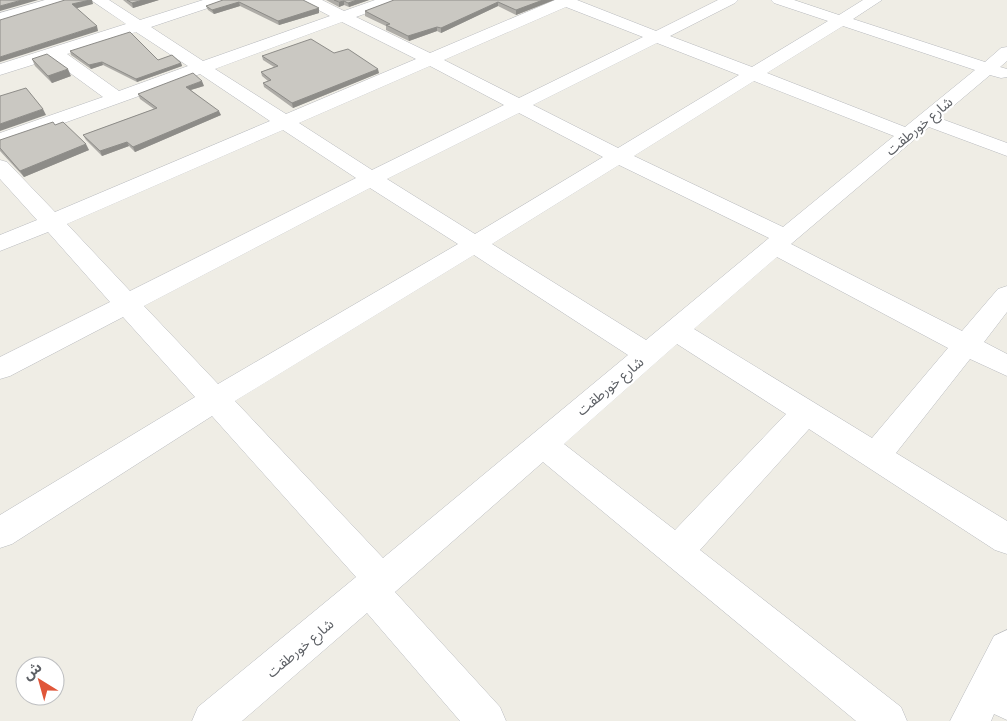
<svg xmlns="http://www.w3.org/2000/svg" width="1007" height="721" viewBox="0 0 1007 721" font-family="'Public Sans','Noto Sans Arabic',sans-serif">
	<rect width="100%" height="100%" fill="#efede5"/>
	<g fill="none" stroke-linecap="round" stroke-linejoin="round">
		<defs>
			<g id="minor">
				<polygon points="45,0 69,0 66,3 0,23 0,13"/>
				<path d="M91,0H109L140,20L203,0H226L223,3L151,27L203,61L330,16L305,3L302,0H322L344,11L375,0H397L394,3L356,17L430,53L555,0H577L656,31L718,0H738L735,3L670,36L752,67L828,21L774,3L771,0H794L839,15L863,0H882L853,19L985,62L1001,48L1007,47V61L1000,67L1007,69V77L1001,78L990,75L939,118L1007,143V156L929,127L791,244L962,331L998,289L1007,286V312L984,342L1007,354V376L970,359L896,453L1007,521V554L995,550L809,429L700,550L901,707L907,721H856L543,462L395,592L500,707L506,721H460L367,613L242,721H192L198,707L356,577L212,416L12,544L0,548V515L195,397L123,317L10,376L0,379V357L110,302L48,232L0,251V235L37,220L0,179V160L7,162L55,212L270,121L200,74L0,146V133L103,97L51,59L0,75V64L126,24ZM566,7L643,37L519,98L444,60ZM342,22L416,59L286,114L215,69ZM843,26L975,70L905,127L767,73ZM136,32L188,66L119,91L67,54ZM657,43L739,75L618,148L533,105ZM430,66L504,105L372,170L299,123ZM754,81L894,136L783,227L634,156ZM519,113L603,157L475,234L387,179ZM283,130L356,178L130,291L67,224ZM619,165L769,238L646,340L492,244ZM370,188L458,244L218,384L144,306ZM474,255L628,355L383,558L235,401ZM777,257L948,348L872,438L694,329ZM677,344L786,414L675,530L564,444Z"/>
				<polygon points="1007,630 1007,720 994,714 991,721 950,721 994,636"/>
			</g>
		</defs>
		<use href="#minor" stroke="#b8babe" stroke-width="1"/>
		<use href="#minor" fill="#fff" fill-rule="evenodd"/>
	</g>
	<g fill="#aeaca7">
		<polygon points="123,0 159,0 133,8"/>
		<polygon points="223,0 303,0 319,13 279,25 240,6 214,14 208,10 206,6"/>
		<polygon points="326,0 369,0 349,7 344,5 339,7"/>
		<polygon points="395,0 554,0 516,15 498,6 441,33 437,31 409,41 386,30 386,26 365,16 365,11"/>
		<polygon points="70,51 158,60 181,63 182,66 137,82 103,65 91,69 71,55"/>
		<polygon points="334,53 379,73 293,108 264,87 263,83 268,81 262,76 261,72 274,67 263,60 262,56"/>
		<polygon points="32,59 71,76 52,83 35,66"/>
		<polygon points="204,86 191,90 221,115 135,152 129,146 102,156 86,140 83,135 154,109 140,99 138,94"/>
		<polygon points="55,125 89,150 24,177 0,151 0,140"/>
	</g>
	<g fill="#8d8c88">
		<polygon points="22,0 38,0 0,11 0,6"/>
		<polygon points="89,0 92,0 93,4 74,9 72,4"/>
		<polygon points="143,0 159,0 133,8 132,3"/>
		<polygon points="357,0 369,0 349,7 348,3"/>
		<polygon points="543,0 554,0 516,15 516,10"/>
		<polygon points="344,1 344,5 339,7 339,2"/>
		<polygon points="239,2 240,6 214,14 212,10"/>
		<polygon points="498,2 498,6 441,33 441,28"/>
		<polygon points="319,8 319,13 279,25 278,21"/>
		<polygon points="97,26 98,31 0,62 0,57"/>
		<polygon points="437,27 437,31 409,41 408,36"/>
		<polygon points="102,62 103,65 91,69 89,65"/>
		<polygon points="181,63 182,66 137,82 136,79"/>
		<polygon points="68,69 71,76 52,83 48,76"/>
		<polygon points="378,69 379,73 293,108 292,103"/>
		<polygon points="202,81 204,86 187,91 186,87"/>
		<polygon points="43,109 46,115 0,131 0,124"/>
		<polygon points="219,111 221,115 135,152 133,147"/>
		<polygon points="127,142 129,146 102,156 100,151"/>
		<polygon points="86,144 89,150 24,177 20,171"/>
	</g>
	<g fill="#cac8c2" stroke="#8d8c88">
		<polygon points="0,0 22,0 0,6"/>
		<polygon points="65,0 90,0 72,4 97,26 0,57 0,20"/>
		<polygon points="127,0 143,0 132,3"/>
		<polygon points="223,0 303,0 319,8 278,21 239,2 212,10 206,6"/>
		<polygon points="334,0 357,0 348,3 344,1 339,2"/>
		<polygon points="394,0 543,0 516,10 498,2 441,28 437,27 408,36 386,25 390,24 365,11"/>
		<polygon points="130,32 158,60 172,55 181,63 136,79 102,62 89,65 70,51"/>
		<polygon points="311,39 334,53 348,49 378,69 292,103 263,83 271,80 261,72 278,66 262,56"/>
		<polygon points="47,54 68,69 48,76 32,59"/>
		<polygon points="193,73 202,81 186,87 219,111 133,147 127,142 100,151 83,135 157,108 138,94"/>
		<polygon points="26,88 43,109 0,124 0,96"/>
		<polygon points="53,122 55,125 63,122 86,144 20,171 0,148 0,140"/>
	</g>
	<g text-anchor="middle" stroke-width="4.5" stroke-linejoin="round" paint-order="stroke">
		<g font-size="14" fill="#5d6065" stroke="#fff">
			<text transform="translate(919 126) rotate(-40)" y="5">شارع خورطقت</text>
			<text transform="translate(610 386) rotate(-40)" y="5">شارع خورطقت</text>
			<text transform="translate(300 648) rotate(-40)" y="5">شارع خورطقت</text>
		</g>
	</g>
	<g transform="translate(40 681) rotate(323)"><circle r="24" fill="#ffffff" stroke="#bebfc1"/>
	<path d="M0-4L9 19L0 12L-9 19Z" fill="#e05639"/>
	<text y="-8" font-size="14" font-weight="bold" text-anchor="middle" fill="#5d6065">ش</text>
	</g>
</svg>
